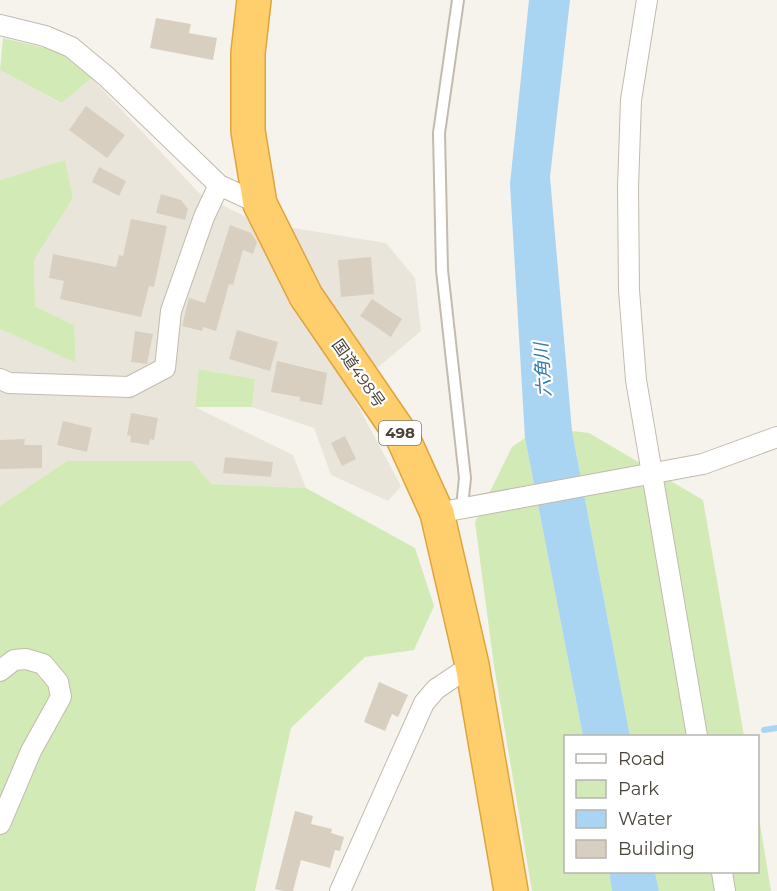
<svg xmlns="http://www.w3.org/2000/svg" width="777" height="891" viewBox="0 0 777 891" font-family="Montserrat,'Noto Sans JP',sans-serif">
	<rect width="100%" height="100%" fill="#f6f3ec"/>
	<polygon fill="#eae5da" points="0,70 60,103 92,78 200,194 256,222 386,243 415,278 421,331 350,391 401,486 388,501 331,475 314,428 252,407 255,379 200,369 195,407 293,455 306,488 211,484 67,461 0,506 0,329 76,363 74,325 35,306 34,260 73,198 65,161 0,180"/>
	<g fill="#d2eab5">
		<polygon points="3,38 58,51 92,78 61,103 0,70"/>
		<polygon points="65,160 73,198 34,260 35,306 74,325 76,363 0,329 0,180"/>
		<polygon points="199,369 255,379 252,407 195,407"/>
		<polygon points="572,431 589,433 703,500 744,736 630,736"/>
		<polygon points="525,438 583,736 566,736 566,872 609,872 612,891 532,891 494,666 475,522 512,447"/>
		<polygon points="67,461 192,461 211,484 306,488 415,548 434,606 414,650 365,657 291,728 255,891 0,891 0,506"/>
		<polygon points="758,812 771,891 659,891 655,872 758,872"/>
	</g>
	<g fill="#a9d4f2">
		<polygon points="529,0 570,0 550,177 572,431 630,736 583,736 525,438 510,184"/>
		<polygon points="609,872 655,872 659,891 612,891"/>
	</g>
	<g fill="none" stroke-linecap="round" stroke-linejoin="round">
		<polyline stroke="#a9d4f2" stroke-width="6" points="764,730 777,728"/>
	</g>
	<g fill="#d8cfc1">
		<polygon points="156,18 191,24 189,33 217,38 213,60 150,48"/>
		<polygon points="86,106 125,135 107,158 69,130"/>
		<polygon points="99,167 126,181 119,196 92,182"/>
		<polygon points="161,194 181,200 188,209 185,220 156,213"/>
		<polygon points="131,219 167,226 154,287 149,286 141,317 60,299 64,281 49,278 53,254 116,267 119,255 123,256"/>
		<polygon points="230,225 251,233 257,242 253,254 243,250 233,285 229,284 216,331 203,327 202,331 182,326 189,298 205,303"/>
		<polygon points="371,257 374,294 341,297 338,260"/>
		<polygon points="372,299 402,319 391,337 360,316"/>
		<polygon points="237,330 278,342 270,371 229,359"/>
		<polygon points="135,331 153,334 147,364 131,362"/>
		<polygon points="277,361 327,373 322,405 300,401 300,397 271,392"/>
		<polygon points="131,413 158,418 154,440 150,439 149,445 130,442 131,436 127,435"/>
		<polygon points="63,421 92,428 87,452 57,445"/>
		<polygon points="345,436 356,459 342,466 331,443"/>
		<polygon points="25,439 24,445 42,445 42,468 0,469 0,440"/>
		<polygon points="225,457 273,462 271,477 223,473"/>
		<polygon points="379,682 408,695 398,717 392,714 385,731 364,722"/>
		<polygon points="295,811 313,816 311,824 332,829 331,833 344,837 340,851 335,850 330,868 301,860 293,891 283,891 275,889"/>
	</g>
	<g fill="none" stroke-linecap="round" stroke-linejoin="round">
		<defs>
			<polyline id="lane" points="458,0 439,133 442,270 465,478 462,507"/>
			<g id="street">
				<polyline points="647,0 631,100 628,188 629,290 636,380 697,736"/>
				<polyline points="0,25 45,36 71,47 107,77 219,185 260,204"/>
				<polyline points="0,379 9,383 129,387 165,368 171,311 204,217 219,185"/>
				<polyline points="437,513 703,464 777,437"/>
				<polyline points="0,671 14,660 26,659 43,664 58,682 61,697 31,751 0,824"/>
				<polyline points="722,872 725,891"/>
				<polyline points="340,891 424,703 436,689 472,665"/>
			</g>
			<polyline id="highway" points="254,0 248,53 248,131 260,204 306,296 402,436 437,513 472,665 511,891"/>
		</defs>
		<use href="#lane" stroke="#c2bbae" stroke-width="14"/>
		<use href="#street" stroke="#c2bbae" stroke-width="22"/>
		<use href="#highway" stroke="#e0a43c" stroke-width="36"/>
		<use href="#lane" stroke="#fff" stroke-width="10"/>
		<use href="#street" stroke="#fff" stroke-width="20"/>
		<use href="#highway" stroke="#ffcf6e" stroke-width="33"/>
	</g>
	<g text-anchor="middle" stroke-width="4.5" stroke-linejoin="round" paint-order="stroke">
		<rect fill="#fff" stroke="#817c74" stroke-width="1.5" x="379" y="421" width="42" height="24" rx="4.5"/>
		<g font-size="15" font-weight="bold" fill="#4b4439">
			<text x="400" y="438">498</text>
		</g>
		<g font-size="16" fill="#4b4439" stroke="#fff">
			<text transform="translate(359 373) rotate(55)" y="6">国道498号</text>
		</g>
		<g font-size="18" font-style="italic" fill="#2e7ab2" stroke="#fff">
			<text transform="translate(543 370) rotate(-94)" y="6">六角川</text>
		</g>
	</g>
	<rect x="564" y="735" width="195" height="138" fill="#ffffff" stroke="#b7b4b0" stroke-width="1.5"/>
	<rect x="576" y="754" width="30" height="9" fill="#ffffff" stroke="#b7b4b0" stroke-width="1.5"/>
	<text x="618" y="765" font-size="18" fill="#4b4439">Road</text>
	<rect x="576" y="780" width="30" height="18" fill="#d2eab5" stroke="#b7b4b0" stroke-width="1.5"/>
	<text x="618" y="795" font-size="18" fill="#4b4439">Park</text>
	<rect x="576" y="810" width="30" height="18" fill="#a9d4f2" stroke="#b7b4b0" stroke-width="1.5"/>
	<text x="618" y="825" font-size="18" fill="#4b4439">Water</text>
	<rect x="576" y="840" width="30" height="18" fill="#d8cfc1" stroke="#b7b4b0" stroke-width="1.5"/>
	<text x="618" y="855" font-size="18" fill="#4b4439">Building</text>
</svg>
